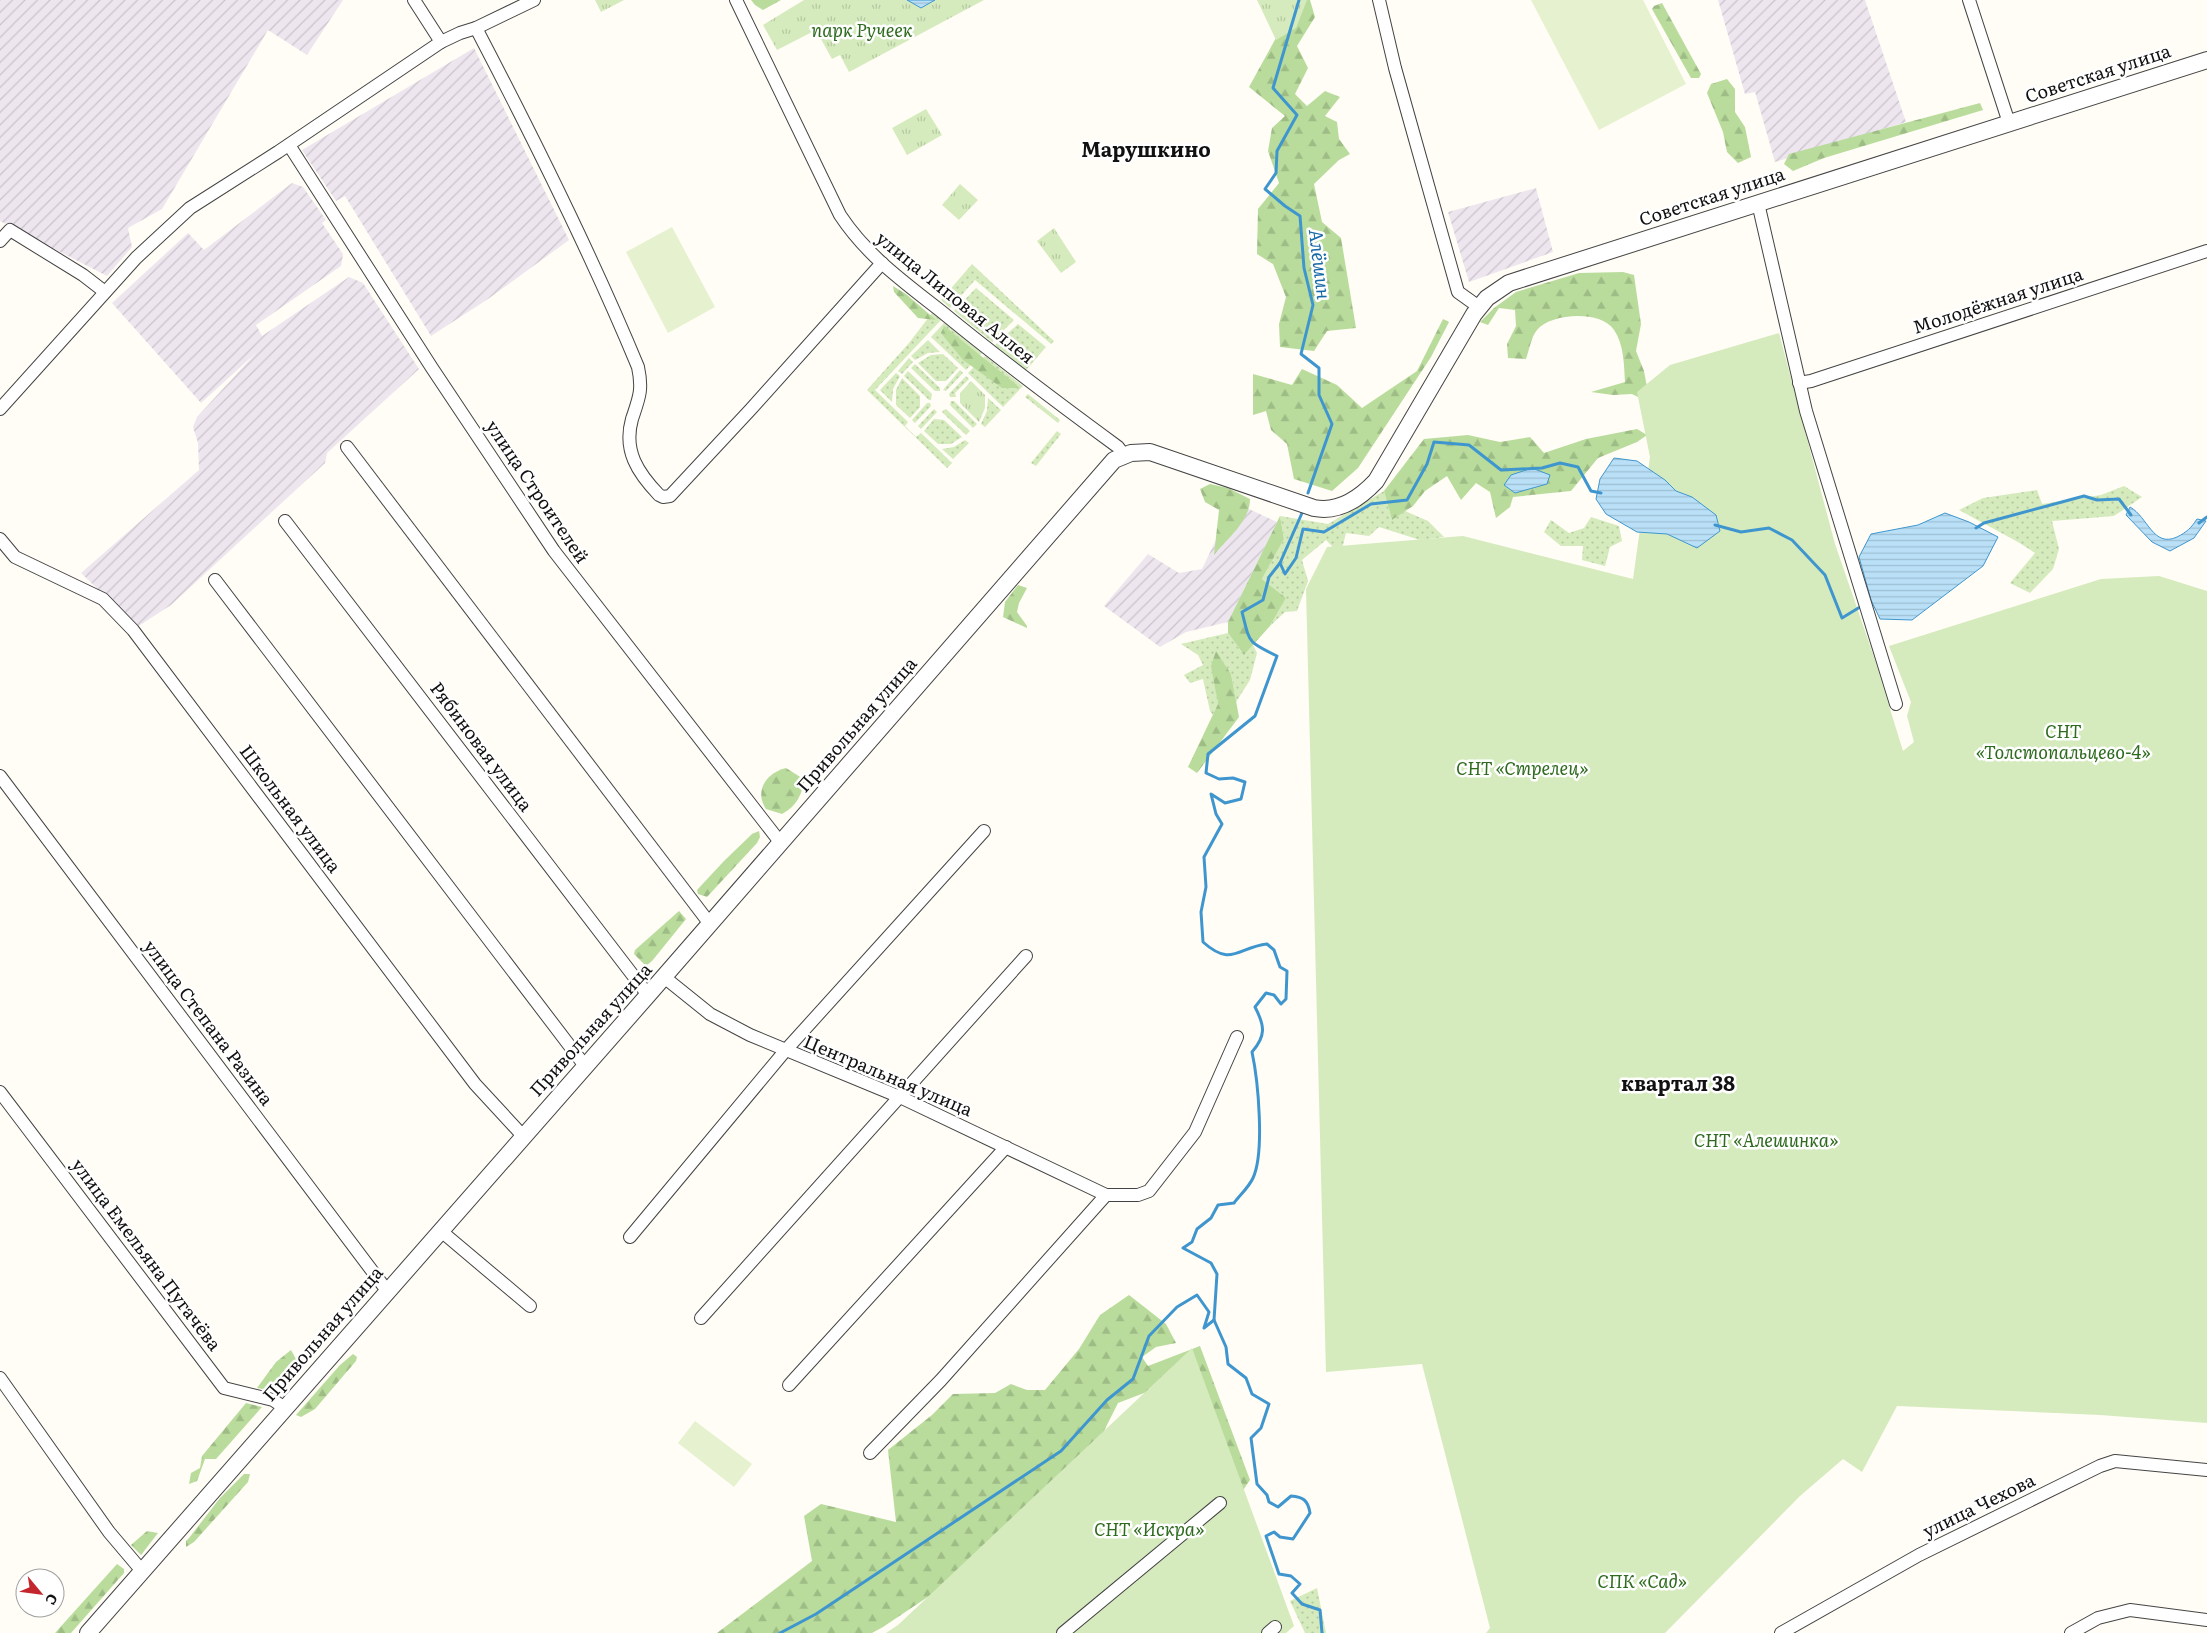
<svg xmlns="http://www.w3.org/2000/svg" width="2207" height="1633" viewBox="0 0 2207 1633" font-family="Literata,serif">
	<defs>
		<pattern id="industrial-furrows" width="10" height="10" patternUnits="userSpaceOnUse" patternTransform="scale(1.25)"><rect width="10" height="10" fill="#eee6ef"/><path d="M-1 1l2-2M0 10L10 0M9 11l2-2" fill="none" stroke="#cbc4cc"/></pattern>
		<pattern id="grass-dots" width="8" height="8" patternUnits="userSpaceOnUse" patternTransform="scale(1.25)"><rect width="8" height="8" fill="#d5ebbd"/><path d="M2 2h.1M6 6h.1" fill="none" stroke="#b6c8a1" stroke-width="1.8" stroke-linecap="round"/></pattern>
		<pattern id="forest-firs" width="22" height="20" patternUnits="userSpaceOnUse" patternTransform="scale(1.25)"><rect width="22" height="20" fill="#b9dc9c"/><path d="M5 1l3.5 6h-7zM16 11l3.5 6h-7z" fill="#9ebc85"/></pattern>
		<pattern id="park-tufts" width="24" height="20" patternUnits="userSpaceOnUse" patternTransform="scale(1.25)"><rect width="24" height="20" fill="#d5ebbd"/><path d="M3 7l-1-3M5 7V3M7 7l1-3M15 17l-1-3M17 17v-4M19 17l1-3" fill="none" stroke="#b6c8a1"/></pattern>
		<pattern id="water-rules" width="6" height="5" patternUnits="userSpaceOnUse" patternTransform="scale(1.25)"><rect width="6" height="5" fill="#b9e0f7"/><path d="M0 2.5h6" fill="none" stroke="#9ebfd3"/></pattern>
	</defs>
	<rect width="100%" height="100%" fill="#fffdf5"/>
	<g fill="url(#industrial-furrows)">
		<polygon points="0,0 343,0 307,55 268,30 162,209 128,228 132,247 107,276 0,221"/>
		<polygon points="1718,0 1865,0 1906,122 1775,162 1755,92 1745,94"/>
		<polygon points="474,48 569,240 488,299 431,336 345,196 336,201 302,150"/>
		<polygon points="292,183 303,187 326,220 322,223 343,254 341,266 256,325 262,336 349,277 363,283 419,369 327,453 325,463 171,605 137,627 81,573 199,470 198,443 193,427 197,417 257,352 201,403 112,303 188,233 204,250"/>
		<polygon points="1536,188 1553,252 1469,282 1448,212"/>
		<polygon points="1234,502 1277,522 1228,622 1186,632 1160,647 1104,606 1148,554 1179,573 1202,569"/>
	</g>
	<g fill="url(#grass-dots)">
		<polygon points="972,264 1054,341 1051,344 975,280 950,308 941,300"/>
		<polygon points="976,288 1014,320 992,342 954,311"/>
		<polygon points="932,313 941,320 875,390 908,422 905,426 916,437 921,433 952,463 947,468 867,390 909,343"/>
		<polygon points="944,323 982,353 966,370 931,337"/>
		<polygon points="1018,324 1046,347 1026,370 995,345"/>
		<polygon points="928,340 940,352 928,353 915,360 911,356"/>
		<polygon points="943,354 958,368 946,381 936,381 918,363 931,355"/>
		<polygon points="985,356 1023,386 1003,407 968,373"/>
		<polygon points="909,358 913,362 902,374 898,371"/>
		<polygon points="915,364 940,388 940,391 935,391 911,368"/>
		<polygon points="960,370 963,373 946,391 943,390"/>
		<polygon points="908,371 932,394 931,400 929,400 904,376"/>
		<polygon points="896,373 900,376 893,389 892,402 880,390"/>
		<polygon points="966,376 969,379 955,393 956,397 950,397 949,394"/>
		<polygon points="902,378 920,396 920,407 910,418 896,405 896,390"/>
		<polygon points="1028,394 1060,420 1058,423 1025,397"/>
		<polygon points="988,398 1001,410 985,427 981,424 987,411"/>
		<polygon points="951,401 954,401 977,424 973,428 950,405"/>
		<polygon points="927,403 930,403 931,406 915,423 912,420"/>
		<polygon points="934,409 937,412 921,429 918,426"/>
		<polygon points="946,409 970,431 966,435 943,413 942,411"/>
		<polygon points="934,419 944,420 962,437 951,444 938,444 924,431"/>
		<polygon points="1057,431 1061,434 1036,466 1031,463"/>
		<polygon points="965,440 969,443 953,459 942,449 954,447"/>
		<polygon points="2124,486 2142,497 2114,516 2052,521 2059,549 2053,569 2030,593 2010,583 2035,553 2018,542 1959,510 1983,498 2037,490 2042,504 2101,495"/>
		<polygon points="1384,491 1392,520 1405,511 1428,521 1444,537 1420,540 1379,527 1369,536 1346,533 1342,549 1325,563 1332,546 1326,540 1302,560 1308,581 1297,611 1285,612 1270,626 1286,598 1262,579 1284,539 1280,516 1328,524"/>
		<polygon points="1591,517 1619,526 1622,541 1610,547 1605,566 1582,560 1583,546 1561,546 1544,532 1551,520 1569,533 1584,528"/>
		<polygon points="1228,633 1244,655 1253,645 1257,653 1250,680 1236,702 1231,674 1216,652 1212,666 1218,704 1213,715 1210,711 1203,679 1190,683 1184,675 1203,665 1198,655 1181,644"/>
		<polygon points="1317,1588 1326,1633 1305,1633 1290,1601"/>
	</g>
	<g fill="url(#forest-firs)">
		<polygon points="751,0 781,0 763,10 755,5"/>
		<polygon points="1290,0 1310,0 1315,17 1297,46 1308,68 1295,94 1307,106 1325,91 1340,97 1325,116 1337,122 1339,139 1350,154 1339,160 1314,184 1322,222 1341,238 1356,328 1327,331 1314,351 1280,347 1279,324 1286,297 1273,264 1257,254 1258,209 1279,183 1268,151 1272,128 1285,116 1249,87 1287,18"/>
		<polygon points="1662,3 1701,74 1699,78 1691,78 1652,9 1654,6"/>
		<polygon points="1727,79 1735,89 1735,112 1745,127 1751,157 1738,163 1727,152 1723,132 1707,93 1711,84"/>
		<polygon points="1980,103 1983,110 1824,158 1793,171 1784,164 1789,154"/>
		<path d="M1623,272L1634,275L1641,324L1636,351L1644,371L1650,403L1632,394L1613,395L1591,392L1625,382C1624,365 1624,344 1614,330C1601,310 1551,313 1537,330C1531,337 1529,351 1526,359L1508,358L1507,344L1516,326L1515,310L1499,308L1488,325L1480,322L1494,308L1516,292L1579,273Z"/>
		<polygon points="893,286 906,294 936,320 918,318 894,292"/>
		<polygon points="1443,319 1449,322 1431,357 1358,468 1332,491 1294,479 1287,444 1271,430 1266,411 1253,415 1253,374 1292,385 1302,369 1337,385 1362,408 1417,371"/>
		<polygon points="944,326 1017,385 1017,388 1002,388 963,360 941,333"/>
		<polygon points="1637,429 1647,435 1637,442 1598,458 1571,491 1513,497 1510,507 1496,518 1490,492 1476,483 1461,500 1447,476 1425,491 1413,506 1392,520 1384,491 1424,439 1468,435 1500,442 1530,437 1544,453 1586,439"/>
		<path d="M1210,484L1228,488L1250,499C1250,521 1227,539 1214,555L1219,510L1205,502L1200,489Z"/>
		<polygon points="1280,516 1284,539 1262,579 1286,598 1270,626 1244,655 1228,633 1228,622"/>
		<polygon points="1018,585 1027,588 1019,603 1017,612 1027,626 1027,628 1003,617 1005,602"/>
		<polygon points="1216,651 1231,674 1239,717 1197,773 1188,767 1218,704 1211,666"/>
		<path d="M786,768L805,780C801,795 797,806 782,814L766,809C754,791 766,773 786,768Z"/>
		<polygon points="759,831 760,837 757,843 707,897 698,894 697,890 724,861 752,834"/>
		<polygon points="679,911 686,919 652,961 646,966 634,954 635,950"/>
		<polygon points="1129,1295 1166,1324 1176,1343 1156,1347 1142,1357 1148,1366 1200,1346 1250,1480 1239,1496 1165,1385 1118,1403 1092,1455 956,1578 883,1627 872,1633 717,1633 812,1561 804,1516 821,1504 896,1522 888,1450 932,1415 953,1394 995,1393 1011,1384 1027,1390 1045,1390 1079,1349 1100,1315"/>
		<polygon points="291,1350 297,1361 273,1391 257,1388 276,1362"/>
		<polygon points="353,1354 357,1357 356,1361 315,1409 301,1417 296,1415 340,1365"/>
		<polygon points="246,1403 262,1407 216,1459 205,1459 197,1481 189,1484 191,1473 200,1468 202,1456"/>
		<polygon points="244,1474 250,1474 248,1482 194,1542 186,1547 186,1541 189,1538 220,1498"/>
		<polygon points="147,1531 158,1533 141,1555 131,1545"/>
		<polygon points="117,1564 124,1569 124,1573 71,1633 55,1633"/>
	</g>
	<g fill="url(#park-tufts)">
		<polygon points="595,0 624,0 601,12"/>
		<polygon points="804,0 984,0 849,72 840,55 832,59 816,30 777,50 763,25"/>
		<polygon points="1257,0 1307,0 1296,28 1276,40"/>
		<polygon points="926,109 942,135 907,155 892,128"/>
		<polygon points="960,184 978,200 959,220 942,205"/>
		<polygon points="1054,228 1076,262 1061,273 1037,241"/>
		<polygon points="971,381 985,395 985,408 979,422 960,403 960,393"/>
	</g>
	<g fill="#d5ebbd">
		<polygon points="1779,333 1835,544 1874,657 1903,751 1914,742 1907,716 1911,702 1889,646 2101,579 2159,576 2207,591 2207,1423 2100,1415 1897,1406 1862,1472 1843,1459 1800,1496 1665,1633 1486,1633 1490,1628 1422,1364 1326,1372 1306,589 1327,547 1463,536 1633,579 1650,457 1637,392 1670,365"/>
		<polygon points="1192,1348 1294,1626 1286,1633 886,1633 898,1625"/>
	</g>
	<g fill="#e6f2cf">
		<polygon points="1531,0 1643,0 1686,84 1599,130"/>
		<polygon points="672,227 715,307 668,333 626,252"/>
		<polygon points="695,1421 752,1464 734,1487 678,1443"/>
	</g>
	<g fill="url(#water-rules)" stroke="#3f96cf">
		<polygon points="907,0 935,0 921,8"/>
		<polygon points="1614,458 1637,461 1665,480 1676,491 1692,497 1716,515 1720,531 1697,548 1667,534 1637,532 1606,514 1596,499 1600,479"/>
		<polygon points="1532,468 1550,475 1547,484 1515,493 1504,485 1511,475"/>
		<path d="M2130,507C2148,517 2153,548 2177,537C2187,532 2191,528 2197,519L2206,521L2194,538L2170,551L2152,542L2126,515Z"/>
		<polygon points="1945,513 1969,522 1998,537 1983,566 1912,620 1880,619 1871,600 1859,557 1871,534 1918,525"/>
	</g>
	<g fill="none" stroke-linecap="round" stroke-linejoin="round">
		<g stroke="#3f96cf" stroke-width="3">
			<polyline points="1299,0 1273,88 1297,115 1277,151 1276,173 1265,189 1285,206 1300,216 1304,268 1313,305 1301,354 1319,368 1319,395 1332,424 1308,493"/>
			<path d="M1302,513L1280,563L1269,577L1263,600L1242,612C1250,643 1247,642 1277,656L1255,716L1208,754L1206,773L1219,779L1233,778L1245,782L1241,799L1225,803L1211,794L1216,814L1222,824L1204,857L1206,887L1201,912L1203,942C1232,968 1238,947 1267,944L1274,950L1280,967L1287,971L1286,999L1281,1004L1274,995L1266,993L1255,1007C1265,1026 1266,1036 1252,1052C1258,1080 1265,1152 1253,1178C1249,1187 1240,1195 1234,1203L1218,1205L1211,1218L1197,1229L1192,1242L1183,1248L1211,1263L1217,1274L1214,1320L1226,1347L1228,1364L1246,1378L1252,1394L1269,1404L1261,1428L1251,1438L1257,1484L1267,1495L1269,1502L1278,1507L1291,1496C1303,1497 1308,1500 1310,1513L1293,1539L1280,1537L1274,1532L1266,1536L1279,1574L1291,1576L1300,1584L1292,1593L1302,1604L1320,1610L1322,1633"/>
			<polyline points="2199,523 2207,517"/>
			<polyline points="1715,525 1741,532 1769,528 1792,540 1825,575 1842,618 1860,607"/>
			<polyline points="1976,528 1984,523 2084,496 2097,500 2119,499 2131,515"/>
			<polyline points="1280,563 1285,574 1296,558 1303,529 1324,532 1371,504 1407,500 1427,464 1434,442 1469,445 1501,470 1542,468 1560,463 1578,467 1591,491 1601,493"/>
			<polyline points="780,1633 816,1614 1061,1451 1107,1400 1133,1379 1149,1336 1177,1307 1197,1295 1209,1312 1204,1328 1214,1320"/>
		</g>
		<defs>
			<g id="minor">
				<polyline points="414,0 441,42"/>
				<path d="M736,0L840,215C867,256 904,282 942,312C999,359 1058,403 1118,447L1124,455"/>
				<polyline points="1379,0 1395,68 1458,292 1479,307"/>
				<polyline points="1969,0 2009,123"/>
				<path d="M476,28C534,139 590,251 638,367C643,390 639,398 632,419C623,451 638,473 659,495L663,497L670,496L751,409L882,263"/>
				<polyline points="289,145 432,368 554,551 780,842"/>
				<polyline points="1758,203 1806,411 1896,704"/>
				<polyline points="0,241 10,230 83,275 105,292"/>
				<polyline points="1799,383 1811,381 2207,251"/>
				<polyline points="0,409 136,258 190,208 278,152 441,42 460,33 476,28 534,0"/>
				<polyline points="347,447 710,924"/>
				<polyline points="285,521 648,995"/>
				<polyline points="0,539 15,557 103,599 133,630 475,1084 523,1136"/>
				<polyline points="215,580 585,1066"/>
				<polyline points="0,776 388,1292"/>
				<polyline points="664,977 710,1014 750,1035 900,1097 1106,1195 1138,1195 1149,1191 1195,1132 1237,1037"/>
				<polyline points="0,1092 224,1388 273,1400 285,1408"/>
				<polyline points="441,1231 530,1306"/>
				<polyline points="630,1237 785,1051 984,831"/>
				<polyline points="701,1318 1026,956"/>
				<polyline points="0,1378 109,1532 142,1571"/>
				<polyline points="789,1385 1006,1147"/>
				<polyline points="870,1453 941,1380 1106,1195"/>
				<polyline points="1063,1633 1220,1503"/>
				<polyline points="1268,1633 1275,1627"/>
				<polyline points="1781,1633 1919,1555 2100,1466 2115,1461 2207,1470"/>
				<polyline points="2071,1633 2098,1618 2130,1610 2207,1620"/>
			</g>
			<path id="tertiary" d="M88,1633L648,995L1114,460L1131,453L1150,452L1314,508C1339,513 1360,498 1376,481L1474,314L1487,298L1509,283L2207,60"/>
		</defs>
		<use href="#minor" stroke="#444" stroke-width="14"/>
		<use href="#tertiary" stroke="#444" stroke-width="18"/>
		<use href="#minor" stroke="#fff" stroke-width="12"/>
		<use href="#tertiary" stroke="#fff" stroke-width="16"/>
	</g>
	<g text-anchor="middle" stroke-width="5" stroke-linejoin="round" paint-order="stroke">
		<g font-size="18" font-style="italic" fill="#2f6b1f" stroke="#fff">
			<text x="862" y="37">парк Ручеек</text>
			<text x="2063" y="738">СНТ<tspan x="2063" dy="21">«Толстопальцево-4»</tspan></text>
			<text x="1522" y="775">СНТ «Стрелец»</text>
			<text x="1766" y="1147">СНТ «Алешинка»</text>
			<text x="1149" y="1536">СНТ «Искра»</text>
			<text x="1642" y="1588">СПК «Сад»</text>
		</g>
		<g font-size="18" fill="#111" stroke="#fff">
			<text transform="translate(2098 74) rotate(-18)" y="6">Советская улица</text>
			<text transform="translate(1712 197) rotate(-18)" y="6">Советская улица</text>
			<text transform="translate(955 298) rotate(39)" y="6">улица Липовая Аллея</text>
			<text transform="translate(1998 301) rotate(-18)" y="6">Молодёжная улица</text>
			<text transform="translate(537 492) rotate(56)" y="6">улица Строителей</text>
			<text transform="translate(857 725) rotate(-49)" y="6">Привольная улица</text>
			<text transform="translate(481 747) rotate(53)" y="6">Рябиновая улица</text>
			<text transform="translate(290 809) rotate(53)" y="6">Школьная улица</text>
			<text transform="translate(208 1023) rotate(53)" y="6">улица Степана Разина</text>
			<text transform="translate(591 1030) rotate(-48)" y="6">Привольная улица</text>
			<text transform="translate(888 1076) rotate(23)" y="6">Центральная улица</text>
			<text transform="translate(146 1255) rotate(53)" y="6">улица Емельяна Пугачёва</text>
			<text transform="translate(323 1334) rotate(-49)" y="6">Привольная улица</text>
			<text transform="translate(1979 1506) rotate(-26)" y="6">улица Чехова</text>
		</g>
		<g font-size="19" font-style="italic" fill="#1768a6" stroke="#fff">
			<text transform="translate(1320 264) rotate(83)" y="7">Алёшин</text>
		</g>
		<g font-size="20" font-weight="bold" fill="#111" stroke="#fff">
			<text x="1146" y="157">Марушкино</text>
			<text x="1678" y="1091">квартал 38</text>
		</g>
	</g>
	<g transform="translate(40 1593) rotate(119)"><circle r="24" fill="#ffffff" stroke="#a0a0a0"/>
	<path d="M0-4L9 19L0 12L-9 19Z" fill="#c4262e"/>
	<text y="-8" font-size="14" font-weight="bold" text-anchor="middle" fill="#111111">С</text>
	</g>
</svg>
